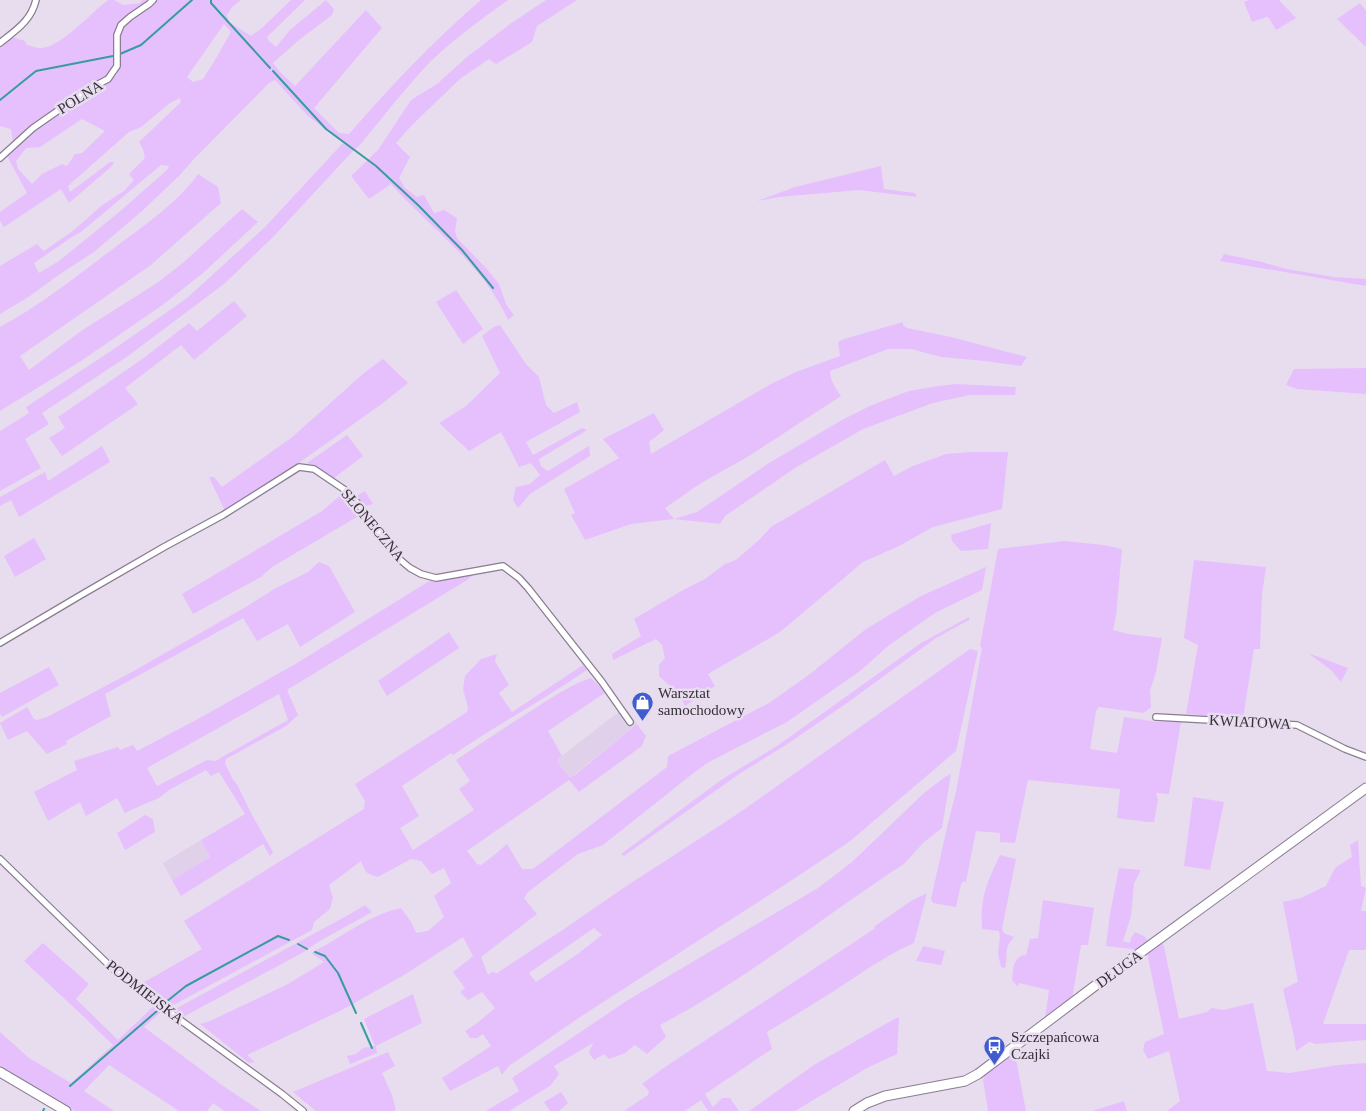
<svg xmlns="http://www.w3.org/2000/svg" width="1366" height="1111" viewBox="0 0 1366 1111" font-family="'Times New Roman',serif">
	<rect width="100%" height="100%" fill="#e8dcef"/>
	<g fill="#e0d0ea">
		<polygon points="625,707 637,724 571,777 557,762 558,759"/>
		<polygon points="201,840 210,857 172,880 163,863"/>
	</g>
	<g fill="#e6c0fd" fill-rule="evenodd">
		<path d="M108,0H114L123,5L140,3L142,0H150C140,9 124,14 117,27C110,41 121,62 108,75C97,84 83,89 71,97C51,110 32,127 13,142L11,129L0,126V46L12,37L25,41L27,45C32,46 38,49 42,48C62,46 91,13 108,0Z"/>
		<path d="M156,0H241L232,7L227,15L229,22L251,36L262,28L291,0H305L267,37L269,41L276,47L290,30L326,0L334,9L332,15L299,40L273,63L280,72L295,86L366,10L382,28L314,108L339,133L349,134C390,87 433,41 481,0H508C482,19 455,38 432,60C406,87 383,117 359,146L352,152L274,236L224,284L128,356L42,413L49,424L25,439L41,468L0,491V431L29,413L26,407L117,347L187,298L265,227L343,143L307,115L275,80L269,83L194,159L179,176L142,211L94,252L60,274L30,296L0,314V266L37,244L44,251L74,230L101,206L124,191L134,180L129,174L145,158L143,149L139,142L181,102L180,98L170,103L141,127L129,132L68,186L70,192L110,162H114L112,166L69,203L61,189L4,227L0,221V212L27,193L7,156L29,134L91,91L105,84L117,75L121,30L131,19ZM224,24L231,32L215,60L203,79L193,82L187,77ZM82,119L105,131L82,153L75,154L67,166L62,164L42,174L32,184L18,169L16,161L26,148L40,147ZM161,165L169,166L167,170L118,213L59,261L39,273L34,263L75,235L81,232Z"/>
		<path d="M546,0H577L537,26L532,42L496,64L489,59L460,79L413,124L396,143L410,157L399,178L405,188L417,197L424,195L434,213L444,210L457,218L455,230L457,238L486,268L499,284L506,304L514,315L508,320C484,265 430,228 391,184L369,199L351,176L378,150L411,100L437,84L467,57L510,24Z"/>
		<polygon points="1249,0 1279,0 1296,18 1276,30 1269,18 1267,17 1252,22 1244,2"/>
		<polygon points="1360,3 1366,11 1366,47 1337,19"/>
		<polygon points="881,166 884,189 915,193 917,197 859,190 779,197 757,201 795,187"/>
		<path d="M198,174L218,187L221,203L151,265L20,356L29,370L81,331L157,283L184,262L242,209L258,222L203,273L164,304L81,361L0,411V327C41,305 77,276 114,248C142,227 178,203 198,174Z"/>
		<polygon points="1224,254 1262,262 1286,269 1334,277 1366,279 1366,286 1220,261"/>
		<polygon points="456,290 483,329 463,344 436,302"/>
		<polygon points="234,301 247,316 194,360 181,345 125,388 138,404 62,456 49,438 65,428 58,417 141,360 189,323 197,331"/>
		<path d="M903,322V325L907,328L951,337L1027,357L1021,366L984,361L941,357L911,349H888L830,371C830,380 836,389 841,396L749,456L701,483L665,508L674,519L697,512L769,463L842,420L872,405L909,391L938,386L956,384L1016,387L1015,395H970L933,403L863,429L795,468L725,516L720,524L674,519L631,524L585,540L571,515L575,513L564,489L619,458L603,439L654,413L664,430L649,442L651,454L771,384L796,372L840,356L838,342L844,339Z"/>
		<polygon points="500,325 526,364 539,377 546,405 554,413 577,402 580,412 526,442 533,455 582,428 587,430 584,432 539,459 541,466 548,471 589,446 590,456 530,494 518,508 513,500 516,487 530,484 540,475 531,463 519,467 501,432 469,451 439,423 466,406 500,373 482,336 494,327"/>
		<polygon points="383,359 408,383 383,403 296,465 225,511 209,477 214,477 222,487 291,438 364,373"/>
		<polygon points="1366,368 1366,394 1297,389 1286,385 1294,369"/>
		<polygon points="347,435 363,456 334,478 316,466 307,463"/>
		<polygon points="102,446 110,462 19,517 11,500 0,506 0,497 45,472 48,481"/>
		<polygon points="971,452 1008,452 1002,509 933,527 899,546 863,562 780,632 708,674 715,686 685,706 677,690 674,690 659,676 659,665 665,658 662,645 656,639 613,660 612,654 641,636 634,619 685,589 705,579 725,564 736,560 759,540 771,527 885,460 894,476 913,466 946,454"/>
		<path d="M365,491L373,504C362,508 362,504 356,496Z"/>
		<polygon points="343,493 362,514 272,567 261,577 193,614 182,594 322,511"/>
		<polygon points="991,523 988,549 961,551 952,541 951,535"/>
		<polygon points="34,538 46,559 15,577 4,556"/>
		<polygon points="1065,541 1103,545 1122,549 1116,616 1113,630 1128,634 1162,638 1156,672 1150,691 1151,707 1144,713 1099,707 1096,711 1090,749 1117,753 1124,717 1158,722 1181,722 1169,794 1156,793 1158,800 1154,822 1148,822 1117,818 1120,789 1028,780 1015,843 1000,842 1000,833 976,831 966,882 963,881 961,884 956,907 933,903 931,899 948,823 956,792 982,648 980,646 998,549"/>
		<polygon points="1194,560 1266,567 1262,594 1260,649 1254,649 1243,718 1186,714 1198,645 1184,638"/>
		<polygon points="319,562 329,566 355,612 300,647 288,624 257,641 243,618 105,694 111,716 66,741 67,744 47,754 27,731 8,740 0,723 27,707 34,719 37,720 47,717 132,672 244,608 276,588 308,572"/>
		<path d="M986,567L982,590L935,613L888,646L860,671L787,722L707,763L691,775L603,845L578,854L528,892L524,898L537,914L481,957L488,975L492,972L497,973L561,931L628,885L739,813L970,649L978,651L956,751L849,842L789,882L583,1015L509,1066L502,1075L498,1066L450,1091L442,1078L491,1046L483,1034L477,1038H470L465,1031L476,1024L495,1008L482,992L468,1000L460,992L465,988L453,972L473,956L463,937L404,975L342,1010L247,1055L255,1062L249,1063L200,1024L210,1021L288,984L324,962L311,953C341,938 368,915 401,908L411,922L416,933L428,931L444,917L434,896L451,883L444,868L432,874L421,861L411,859L378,877C364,873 366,872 361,861L329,885L333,898L330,909L314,922L312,930L170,1007L141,984L202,949L184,921L364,809L365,801L355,784L467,712L468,707L463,689L465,676L481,659L497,654L495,661L509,685L499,693L512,712L583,665L587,670C543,700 497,725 453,755L451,753L402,786L419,816L400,828L413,850L474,810L459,789L470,781L456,760C483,742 510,724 537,707C554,696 572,684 591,678L606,692L548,731L562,756L558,759L557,762L570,777L575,775L637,724L646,736L642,746L579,792L569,780L467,851L477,864L481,865L493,856L507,844L522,869H533L667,767L668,756L769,703L810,674L866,629L921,596ZM594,928L602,935L579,953L536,982L529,973Z"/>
		<path d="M475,574L467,580L287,690L298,715L286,726L226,759L225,763L232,778L238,786L252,815L273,852L270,856L263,844L181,896L172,880L210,857L201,840L245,814L219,772L211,776L206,770L169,790L159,798L140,806L125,813L117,798L86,816L80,802L48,821L34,792L77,770L74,761L118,747L120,750L133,745L137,751L198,719L297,663L431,580L439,581ZM279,694L288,720L222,757L216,761L207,760L157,786L147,768Z"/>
		<polygon points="969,617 969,620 936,638 847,703 786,745 739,774 624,856 621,854 721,780 777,746 921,643"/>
		<polygon points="449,632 459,648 387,696 378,681"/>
		<polygon points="1308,653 1348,668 1341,682 1331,670"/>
		<polygon points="49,667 59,685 2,717 0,713 0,693"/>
		<path d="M951,774L942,828L924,842L904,864C822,917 746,980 660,1025L666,1037L647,1054L635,1045L625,1053L609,1059L604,1054L594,1060L589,1053L593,1043L554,1066L559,1074L550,1086L509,1111H486L519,1091L512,1078L628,1000L818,888L852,862L924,793L945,777Z"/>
		<polygon points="1193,797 1224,802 1210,870 1184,866"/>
		<polygon points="145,815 153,819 155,832 125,850 117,833"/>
		<polygon points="1358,840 1361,886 1366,888 1361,911 1366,911 1366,950 1349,950 1323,1024 1366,1024 1366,1040 1316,1044 1309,1042 1296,1051 1294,1037 1283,989 1298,982 1283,902 1301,898 1326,886 1335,868 1352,857 1350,845"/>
		<path d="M1000,855L1016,859L1002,929L1004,933L1014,937C1002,951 1009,954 1005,968L1001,967L998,954L1000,937L999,931L982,929C982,922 981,916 982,909C983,890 992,872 1000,855Z"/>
		<polygon points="1119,868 1141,870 1134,883 1131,916 1123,941 1130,943 1131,938 1135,932 1144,936 1149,942 1140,950 1106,946 1110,914"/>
		<path d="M927,893L914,943C885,956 860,974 834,991C812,1005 789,1019 767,1032L772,1049L705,1094L713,1107L722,1098H730L739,1111H708L701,1100L685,1111H624L648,1095L649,1091L642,1084L665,1067L874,929L875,926L911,901Z"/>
		<path d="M1043,900L1094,908L1088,945H1081L1072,1000L1045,1019L1049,990L1019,983L1018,987L1012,980C1013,969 1013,956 1026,955L1030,939L1038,938Z"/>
		<polygon points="365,905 372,912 318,942 304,952 183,1017 176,1012 175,1010 177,1008 350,914"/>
		<polygon points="1161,942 1164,946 1179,1019 1207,1012 1212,1008 1223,1010 1253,1003 1267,1071 1290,1073 1337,1065 1366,1063 1366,1111 1167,1111 1180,1101 1169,1051 1148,1059 1143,1050 1145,1042 1164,1034 1147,953"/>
		<polygon points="43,943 89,984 76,999 118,1040 155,1005 162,1011 144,1027 223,1086 261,1111 224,1111 213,1103 207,1111 179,1111 109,1065 84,1091 114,1111 75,1111 0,1068 0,1032 29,1058 71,1083 113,1045 83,1016 24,961"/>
		<polygon points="923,946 945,951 941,965 916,961"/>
		<polygon points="413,994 422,1023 376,1046 377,1053 350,1064 347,1056 356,1054 363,1048 375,1046 364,1019"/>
		<polygon points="896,1018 899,1018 897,1054 867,1068 795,1111 749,1111 814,1065"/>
		<polygon points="1013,1051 1015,1054 1026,1111 988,1111 983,1080 985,1074"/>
		<polygon points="388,1052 395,1066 382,1073 392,1095 396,1110 394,1111 316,1111 293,1092"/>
		<polygon points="561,1092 568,1103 559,1111 550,1111 544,1102"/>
		<polygon points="1124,1101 1127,1111 1092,1111"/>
	</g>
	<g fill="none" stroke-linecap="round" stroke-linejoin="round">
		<g stroke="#389c9e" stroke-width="2">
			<polyline points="211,0 211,3 270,68"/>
			<polyline points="120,54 141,45 192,0"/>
			<polyline points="273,71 326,129 376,166 418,205 462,250 493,288"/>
			<polyline points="0,100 36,71 113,56"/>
			<polyline points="298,944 307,949"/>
			<polyline points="315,952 325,956 338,973 356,1013"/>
			<polyline points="166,1002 186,986 278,936 289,940"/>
			<polyline points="361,1023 372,1048"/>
			<polyline points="70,1086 157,1011"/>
			<polyline points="43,1111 44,1109"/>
		</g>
		<defs>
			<g id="street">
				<path d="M0,43C16,30 31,21 36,0"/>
				<polyline points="0,158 33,128 89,89 108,79 117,66 117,35 121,25 130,17 149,4 153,0"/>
				<polyline points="0,643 81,595 164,547 223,515 299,467 314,469 348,492 365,512 398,558 410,568 421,574 436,578 503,566 519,578 528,588 602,682 630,722"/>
				<polyline points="1156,717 1297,725 1345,749 1366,757"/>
				<polyline points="0,859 113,969 139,990 282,1094 303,1111"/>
			</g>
			<g id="secondary">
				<polyline points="0,1072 66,1111"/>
				<polyline points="854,1111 867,1103 885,1096 965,1081 978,1074 1100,982 1366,788"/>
			</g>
		</defs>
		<use href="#street" stroke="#897e90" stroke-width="8"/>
		<use href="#secondary" stroke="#897e90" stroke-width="11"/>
		<use href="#street" stroke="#fff" stroke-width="5.5"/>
		<use href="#secondary" stroke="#fff" stroke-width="9"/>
	</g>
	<defs>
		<symbol id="shop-pin" viewBox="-11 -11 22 30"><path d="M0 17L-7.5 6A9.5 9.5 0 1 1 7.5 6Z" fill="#3f5dcf" stroke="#e8dcef"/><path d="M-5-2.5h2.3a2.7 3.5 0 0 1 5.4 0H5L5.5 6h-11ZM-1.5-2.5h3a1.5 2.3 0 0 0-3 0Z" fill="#fff"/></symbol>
		<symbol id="bus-pin" viewBox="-11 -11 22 30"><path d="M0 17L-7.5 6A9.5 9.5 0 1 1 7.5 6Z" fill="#3f5dcf" stroke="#e8dcef"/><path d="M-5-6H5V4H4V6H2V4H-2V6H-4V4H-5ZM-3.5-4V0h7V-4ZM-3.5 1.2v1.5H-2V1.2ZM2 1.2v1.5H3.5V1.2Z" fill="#fff"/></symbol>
	</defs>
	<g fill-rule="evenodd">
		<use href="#shop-pin" x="630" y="690" width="25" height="34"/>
		<use href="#bus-pin" x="982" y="1034" width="25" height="34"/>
	</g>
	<g text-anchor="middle" stroke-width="5" stroke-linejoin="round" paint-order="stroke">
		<g font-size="15" fill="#343037" stroke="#e8dcef">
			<text transform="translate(80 97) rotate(-32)" y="5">POLNA</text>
			<text transform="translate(373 525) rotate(50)" y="5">SŁONECZNA</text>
			<text transform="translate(1250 722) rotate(3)" y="5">KWIATOWA</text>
			<text transform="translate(1119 969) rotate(-36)" y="5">DŁUGA</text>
			<text transform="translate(145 992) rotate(38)" y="5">PODMIEJSKA</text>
		</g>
		<g font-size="15" fill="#343037" stroke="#e8dcef" text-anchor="start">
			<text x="658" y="698">Warsztat<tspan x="658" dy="17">samochodowy</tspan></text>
			<text x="1011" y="1042">Szczepańcowa<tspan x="1011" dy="17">Czajki</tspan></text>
		</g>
	</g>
</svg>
